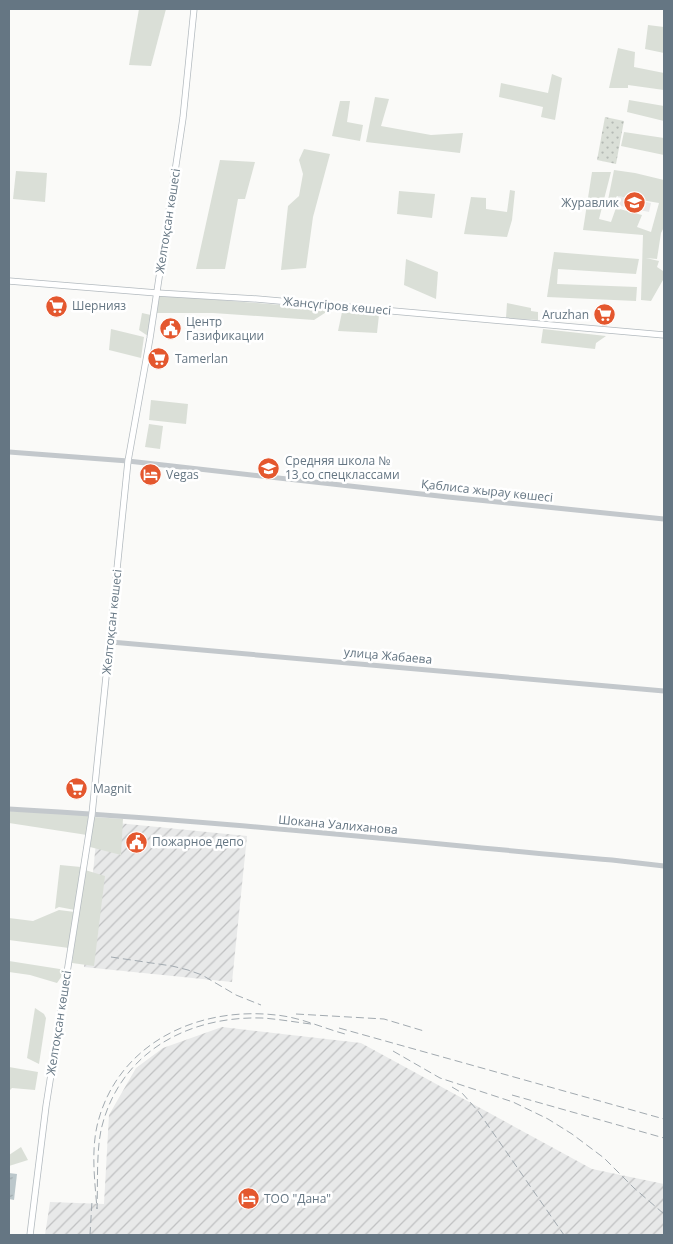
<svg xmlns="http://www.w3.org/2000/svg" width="673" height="1244" viewBox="0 0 673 1244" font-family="'Open Sans',sans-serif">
	<defs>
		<pattern id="industrial-furrows" width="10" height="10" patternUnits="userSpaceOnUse" patternTransform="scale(1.25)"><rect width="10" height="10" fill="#e8e9e9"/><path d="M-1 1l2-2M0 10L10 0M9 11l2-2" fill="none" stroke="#c0c1c2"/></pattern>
		<pattern id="park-dots" width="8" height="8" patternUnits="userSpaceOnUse" patternTransform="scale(1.25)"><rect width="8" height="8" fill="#dadfd7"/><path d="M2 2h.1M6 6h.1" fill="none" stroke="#b4b9b4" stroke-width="1.8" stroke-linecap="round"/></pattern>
		<pattern id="water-ripples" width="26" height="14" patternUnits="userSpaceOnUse" patternTransform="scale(1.25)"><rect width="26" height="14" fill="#bbc7cb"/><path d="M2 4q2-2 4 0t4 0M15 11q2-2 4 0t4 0" fill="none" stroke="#9ca6aa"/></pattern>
	</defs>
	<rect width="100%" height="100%" fill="#fafaf8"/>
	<polygon fill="#e8e9e9" points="618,196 651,203 649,212 616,205"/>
	<g fill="url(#industrial-furrows)">
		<polygon points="98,821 247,836 232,982 84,967"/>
		<polygon points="222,1027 361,1043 592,1169 664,1184 664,1235 45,1235 50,1202 104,1204 109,1115 136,1068 163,1048"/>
	</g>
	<g fill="#dadfd7">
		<polygon points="139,9 166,9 151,66 129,65"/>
		<polygon points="648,25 664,27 664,53 645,49"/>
		<polygon points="618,48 635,52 634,67 664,73 664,90 628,85 628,88 609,88"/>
		<polygon points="552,74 562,78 555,120 541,117 543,107 499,97 501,83 548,93"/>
		<polygon points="375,97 389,99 381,126 431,135 463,133 460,153 366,142"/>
		<polygon points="629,100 664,106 664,121 627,112"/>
		<polygon points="340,101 350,101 347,122 363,125 360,141 332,136"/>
		<polygon points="624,132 664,138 664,155 621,146"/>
		<polygon points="304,149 330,154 313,217 306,268 281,270 288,206 299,196 303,174 299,160"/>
		<polygon points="220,160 255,162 245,199 238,199 225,269 196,269"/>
		<polygon points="614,170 635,173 664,180 664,227 661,233 657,259 646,258 659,261 657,267 663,271 663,280 651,301 641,300 643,235 583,230 592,172 611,172 599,219 611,222 616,208 642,215 637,227 651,232 659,203 617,196 613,202 608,200"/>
		<polygon points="16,171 47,173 45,202 13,199"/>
		<polygon points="510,190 515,191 512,220 507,237 464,234 471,197 486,198 486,209 507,212"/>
		<polygon points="399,191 435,194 432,218 397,214"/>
		<polygon points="554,252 639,259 636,274 558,269 557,284 637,287 636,301 547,297"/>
		<polygon points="406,259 438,272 436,299 404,285"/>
		<polygon points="159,295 331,309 314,320 213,313 157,313"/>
		<polygon points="507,303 531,308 531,311 538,312 538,320 506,318"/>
		<polygon points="342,312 379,315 377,333 338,331"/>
		<polygon points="142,313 151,315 148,336 139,330"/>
		<polygon points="111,329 144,337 141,358 109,350"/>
		<polygon points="543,329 606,336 596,343 595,349 541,343"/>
		<polygon points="151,400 188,404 186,424 149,420"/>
		<polygon points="149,424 163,426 160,449 145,447"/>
		<polygon points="9,811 90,815 87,835 9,823"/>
		<polygon points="94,817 123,819 121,855 90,847"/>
		<polygon points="60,865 81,867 75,910 59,907 55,909"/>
		<polygon points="85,870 105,876 94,966 72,963"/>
		<polygon points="59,910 75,912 69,948 9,940 9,918 33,921"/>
		<polygon points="9,961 66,970 57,983 30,975 9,972"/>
		<polygon points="35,1008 44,1014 46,1018 39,1064 27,1058"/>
		<polygon points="9,1067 38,1072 35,1090 12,1088 9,1091"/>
		<polygon points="21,1147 28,1160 9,1166 9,1155"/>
	</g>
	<polygon fill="url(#park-dots)" points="605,117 624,121 616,164 597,160"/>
	<polygon fill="url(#water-ripples)" points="9,1173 17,1174 14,1200 9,1199"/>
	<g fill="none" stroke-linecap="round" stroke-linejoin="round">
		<defs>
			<g id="secondary">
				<polyline points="9,281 157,293 257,299 664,335"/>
				<polyline points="30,1235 46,1106 92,814 128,461 150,338 183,118 194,9"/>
			</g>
		</defs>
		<use href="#secondary" stroke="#b3babf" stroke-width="7"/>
		<g stroke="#c3c8cc" stroke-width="5">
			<polyline points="9,452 128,461 448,497 664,519"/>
			<polyline points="111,642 664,691"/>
			<path d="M9,809C210,820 411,842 612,860L664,866"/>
		</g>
		<use href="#secondary" stroke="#fff" stroke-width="5.5"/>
		<g stroke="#a2aab0" stroke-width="1" stroke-dasharray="8 4" stroke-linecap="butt">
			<polyline points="111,957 172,966 188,970 202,975 236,995 261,1005"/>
			<polyline points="296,1014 384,1019 424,1031"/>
			<path d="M311,1024C294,1022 278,1019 262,1018C188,1016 121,1052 102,1126C96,1149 98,1185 97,1209C95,1183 91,1153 97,1126C116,1044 197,1006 276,1015C299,1017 323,1028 345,1034"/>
			<polyline points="339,1028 664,1119"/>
			<polyline points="393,1051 440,1078 513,1102 548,1119 572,1134 604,1158 634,1188 664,1214"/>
			<polyline points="452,1087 462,1093 478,1111 564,1235"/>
			<polyline points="512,1095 664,1138"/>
			<polyline points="90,1235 92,1201"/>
		</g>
	</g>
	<defs>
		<symbol id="school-disc" viewBox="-11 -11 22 22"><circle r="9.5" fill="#e4572e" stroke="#fff"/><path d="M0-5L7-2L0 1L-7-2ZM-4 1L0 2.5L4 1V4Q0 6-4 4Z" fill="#fff"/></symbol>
		<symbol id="supermarket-disc" viewBox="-11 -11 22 22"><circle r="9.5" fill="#e4572e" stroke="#fff"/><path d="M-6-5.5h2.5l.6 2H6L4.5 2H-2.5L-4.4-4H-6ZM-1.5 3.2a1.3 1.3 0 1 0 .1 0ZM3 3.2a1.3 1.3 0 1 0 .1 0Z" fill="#fff"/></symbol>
		<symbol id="civic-disc" viewBox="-11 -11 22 22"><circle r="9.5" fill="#e4572e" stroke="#fff"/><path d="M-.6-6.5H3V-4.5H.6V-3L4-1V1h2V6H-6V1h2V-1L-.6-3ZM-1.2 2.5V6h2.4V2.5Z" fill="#fff"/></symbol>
		<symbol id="hotel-disc" viewBox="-11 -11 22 22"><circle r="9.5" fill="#e4572e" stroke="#fff"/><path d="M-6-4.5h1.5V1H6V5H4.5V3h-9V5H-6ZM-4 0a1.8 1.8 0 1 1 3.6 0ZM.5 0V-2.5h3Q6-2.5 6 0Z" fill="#fff"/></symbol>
	</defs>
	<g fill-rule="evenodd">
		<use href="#school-disc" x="622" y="190" width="25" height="25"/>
		<use href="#supermarket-disc" x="44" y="294" width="25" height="25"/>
		<use href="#supermarket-disc" x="592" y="302" width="25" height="25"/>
		<use href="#civic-disc" x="158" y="316" width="25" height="25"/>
		<use href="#supermarket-disc" x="146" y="346" width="25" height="25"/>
		<use href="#school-disc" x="256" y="456" width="25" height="25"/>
		<use href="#hotel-disc" x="138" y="462" width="25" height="25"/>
		<use href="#supermarket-disc" x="64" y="776" width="25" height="25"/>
		<use href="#civic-disc" x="124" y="830" width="25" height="25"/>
		<use href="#hotel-disc" x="236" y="1186" width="25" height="25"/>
	</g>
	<g text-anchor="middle" stroke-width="5" stroke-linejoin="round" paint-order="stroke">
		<g font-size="12" fill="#657683" stroke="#fff" text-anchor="start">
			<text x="619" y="207" text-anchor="end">Журавлик</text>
			<text x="72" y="310">Шернияз</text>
			<text x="589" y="319" text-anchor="end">Aruzhan</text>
			<text x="186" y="326">Центр<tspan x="186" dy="14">Газификации</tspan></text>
			<text x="175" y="363">Tamerlan</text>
			<text x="285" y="465">Средняя школа №<tspan x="285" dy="14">13 со спецклассами</tspan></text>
			<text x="166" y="479">Vegas</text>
			<text x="93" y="793">Magnit</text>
			<text x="152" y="846">Пожарное депо</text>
			<text x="264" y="1203">ТОО "Дана"</text>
		</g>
		<g font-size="12" fill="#657683" stroke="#fff">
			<text transform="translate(168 221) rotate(-81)" y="4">Желтоқсан көшесі</text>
			<text transform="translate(337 306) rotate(5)" y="4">Жансүгіров көшесі</text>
			<text transform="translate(487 491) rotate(6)" y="4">Қаблиса жырау көшесі</text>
			<text transform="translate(112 622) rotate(-84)" y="4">Желтоқсан көшесі</text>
			<text transform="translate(388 656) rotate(5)" y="4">улица Жабаева</text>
			<text transform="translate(338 825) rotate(5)" y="4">Шокана Уалиханова</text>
			<text transform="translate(59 1023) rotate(-81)" y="4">Желтоқсан көшесі</text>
		</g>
	</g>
	<rect width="673" height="1244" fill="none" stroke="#657683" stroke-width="20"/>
</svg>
